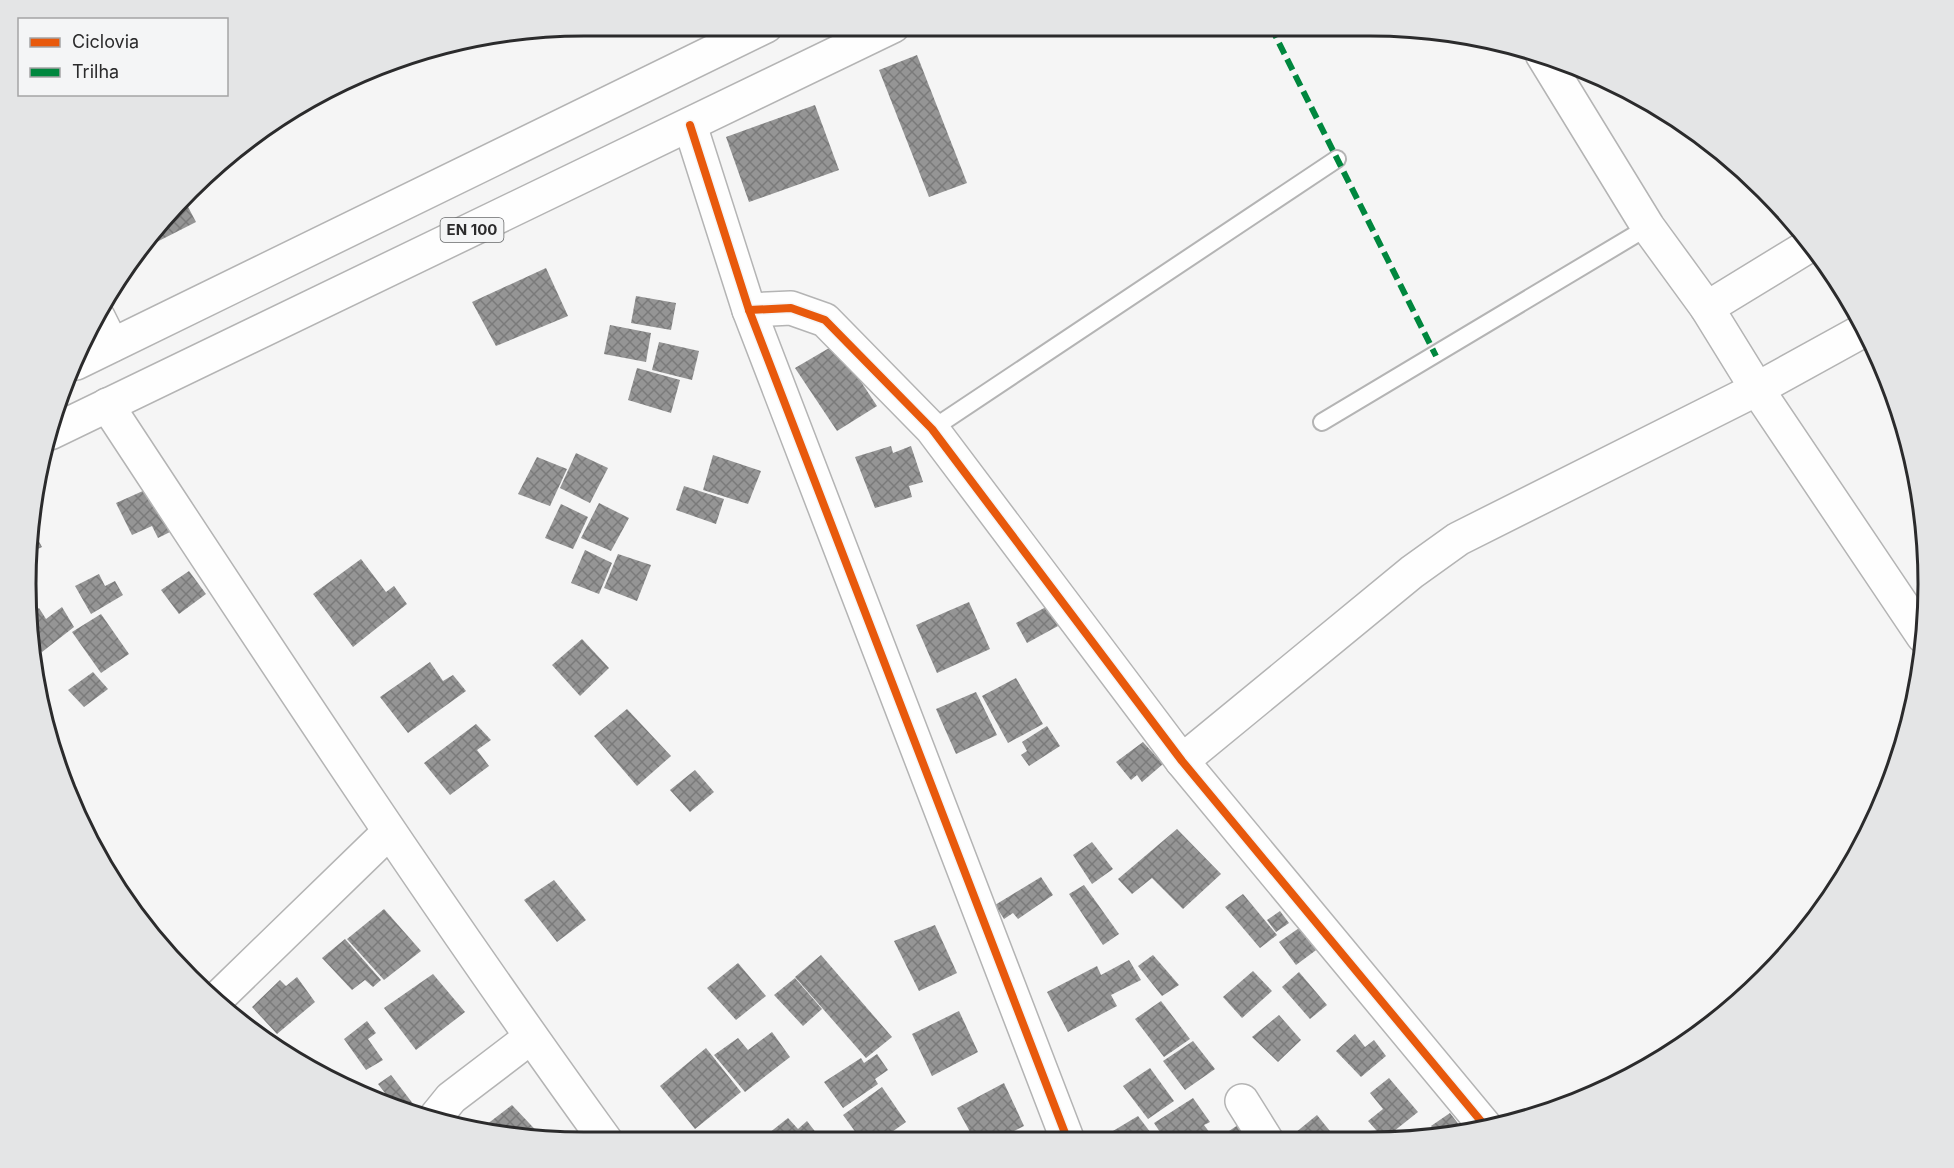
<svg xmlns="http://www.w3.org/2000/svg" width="1954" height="1168" viewBox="0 0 1954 1168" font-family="Inter,sans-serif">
	<defs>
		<pattern id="building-cross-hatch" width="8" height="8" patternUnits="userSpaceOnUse" patternTransform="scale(1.5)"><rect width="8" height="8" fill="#959595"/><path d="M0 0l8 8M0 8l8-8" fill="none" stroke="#7a7a7a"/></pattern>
	</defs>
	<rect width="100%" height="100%" fill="#f5f5f5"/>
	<g fill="url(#building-cross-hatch)">
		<polygon points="917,55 967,183 929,197 879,70"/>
		<polygon points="815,105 839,170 749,202 726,137"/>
		<polygon points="186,203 196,222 143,249"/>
		<polygon points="546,268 568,316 496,346 472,302"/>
		<polygon points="636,296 676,303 671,330 631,323"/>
		<polygon points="610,325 651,333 646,362 604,354"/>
		<polygon points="659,342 699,351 692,380 652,370"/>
		<polygon points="836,344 877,406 837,431 795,368"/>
		<polygon points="637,368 680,380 671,413 628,400"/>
		<polygon points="891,446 893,453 911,446 923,482 909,486 912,497 875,508 855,457"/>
		<polygon points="576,453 608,468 590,503 560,488"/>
		<polygon points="713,455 761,471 748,504 703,490"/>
		<polygon points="537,457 567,469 550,506 518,494"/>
		<polygon points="154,486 176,529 158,538 152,526 132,535 116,503"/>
		<polygon points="684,486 724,499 716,524 676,510"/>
		<polygon points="599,503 629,518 611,551 581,538"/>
		<polygon points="561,504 588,517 573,549 545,538"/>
		<polygon points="34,532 42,547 31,552 32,546"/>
		<polygon points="585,550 612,563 599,594 571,583"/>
		<polygon points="618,554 651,565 637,601 604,588"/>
		<polygon points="361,559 386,592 394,586 407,604 353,647 313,594"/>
		<polygon points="189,571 206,594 179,614 161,590"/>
		<polygon points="99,574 105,586 115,581 123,595 91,614 75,586"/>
		<polygon points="969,602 990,649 937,673 916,625"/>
		<polygon points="62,607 74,627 42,652 35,642 30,614 39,608 46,619"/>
		<polygon points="1046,607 1058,626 1027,643 1016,623"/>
		<polygon points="101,614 129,654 101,673 72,632"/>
		<polygon points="582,639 609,668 580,696 552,665"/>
		<polygon points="430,662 443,681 453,675 466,691 408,733 380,697"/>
		<polygon points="93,672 108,689 84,707 68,690"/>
		<polygon points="1016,678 1043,724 1008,743 982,696"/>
		<polygon points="976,692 997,735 956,754 936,709"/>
		<polygon points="627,709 671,756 637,786 594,736"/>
		<polygon points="476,724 491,740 477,750 489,766 450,795 424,763"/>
		<polygon points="1047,726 1060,746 1029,766 1021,755 1027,751 1022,742"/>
		<polygon points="1143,742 1163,764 1142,782 1137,775 1131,780 1116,762"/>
		<polygon points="695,770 714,792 690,812 670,790"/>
		<polygon points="1177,829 1221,874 1183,909 1152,878 1132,894 1118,879"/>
		<polygon points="1092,842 1113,869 1092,884 1073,855"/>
		<polygon points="1041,877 1053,895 1018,919 1013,913 1004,919 995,905"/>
		<polygon points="554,880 586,920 557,942 524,900"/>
		<polygon points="1084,885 1119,934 1103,945 1069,894"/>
		<polygon points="1243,894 1277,935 1260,948 1225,907"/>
		<polygon points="384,909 421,951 384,980 347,939"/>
		<polygon points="1280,911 1289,923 1276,932 1267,920"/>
		<polygon points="935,925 957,973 919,991 894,941"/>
		<polygon points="1302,926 1327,942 1296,965 1279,942"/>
		<polygon points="345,939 381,980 373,987 365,980 352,990 322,958"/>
		<polygon points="821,955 892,1037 866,1058 795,977"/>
		<polygon points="1153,955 1179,985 1162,996 1138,966"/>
		<polygon points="1129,960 1141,980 1111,995 1117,1006 1068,1032 1047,992 1097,966 1101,975"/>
		<polygon points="738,963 766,996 736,1020 707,988"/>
		<polygon points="1253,971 1272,991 1242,1018 1223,997"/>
		<polygon points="1299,972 1327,1005 1310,1019 1282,987"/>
		<polygon points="433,974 465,1012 416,1050 384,1008"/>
		<polygon points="297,977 315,1002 277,1034 252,1007 280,980 286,986"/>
		<polygon points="795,978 822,1009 803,1026 774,995"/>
		<polygon points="1161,1001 1190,1039 1164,1057 1135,1019"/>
		<polygon points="959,1011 978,1052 932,1076 912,1034"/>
		<polygon points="1279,1015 1301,1040 1278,1062 1252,1037"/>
		<polygon points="367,1021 376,1033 368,1039 383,1060 366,1070 344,1039"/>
		<polygon points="772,1032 790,1057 745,1092 714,1055 738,1038 748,1050"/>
		<polygon points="1355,1034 1365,1047 1374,1040 1386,1056 1361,1077 1336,1051"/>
		<polygon points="1193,1041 1215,1069 1185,1090 1163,1061"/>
		<polygon points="706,1048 741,1092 695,1129 660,1086"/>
		<polygon points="877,1054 888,1070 875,1079 878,1084 843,1108 824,1082 861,1058 864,1063"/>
		<polygon points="1150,1068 1174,1101 1148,1119 1123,1086"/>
		<polygon points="391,1075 414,1105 403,1112 398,1110 378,1084"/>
		<polygon points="1389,1078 1418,1112 1384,1139 1368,1121 1383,1109 1370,1093"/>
		<polygon points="1004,1083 1024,1126 994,1141 975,1141 957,1108"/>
		<polygon points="882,1087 906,1122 879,1141 862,1141 843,1115"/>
		<polygon points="1193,1098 1210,1122 1204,1125 1213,1137 1206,1141 1166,1141 1154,1123"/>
		<polygon points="512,1105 546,1141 482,1128"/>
		<polygon points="1450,1113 1463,1130 1438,1135 1431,1126"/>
		<polygon points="1317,1115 1338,1141 1302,1141 1295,1133"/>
		<polygon points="1138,1116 1157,1141 1113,1141 1108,1134"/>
		<polygon points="788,1118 798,1129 807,1121 817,1134 808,1141 759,1141"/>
		<polygon points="1241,1123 1256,1141 1214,1141"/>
	</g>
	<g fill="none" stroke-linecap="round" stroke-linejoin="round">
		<defs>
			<g id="lane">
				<polyline points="1322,422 1648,227"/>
				<polyline points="932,429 1337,159"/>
			</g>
			<g id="street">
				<polyline points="1542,54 1648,227 1707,308 1757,389 1923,636"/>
				<polyline points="690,125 749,310 1068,1141"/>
				<polyline points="1707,308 1810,245"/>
				<polyline points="749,310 791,308 825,320 932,429 1182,761 1485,1126"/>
				<polyline points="98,317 112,345"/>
				<path d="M107,405C270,653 432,901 606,1141"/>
				<polyline points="1182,761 1412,572 1458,539 1757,389 1864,330"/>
				<polyline points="219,997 389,832"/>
				<polyline points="1242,1101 1267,1141"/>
				<polyline points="434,1119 451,1098 531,1037"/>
			</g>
			<g id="primary">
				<polyline points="76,363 766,26"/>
				<polyline points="50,433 893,26"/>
			</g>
		</defs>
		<use href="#lane" stroke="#b4b4b4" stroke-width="20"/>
		<use href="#street" stroke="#b4b4b4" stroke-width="36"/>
		<use href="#primary" stroke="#b4b4b4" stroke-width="36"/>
		<use href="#lane" stroke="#fefefe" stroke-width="16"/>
		<use href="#street" stroke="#fefefe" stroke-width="33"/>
		<use href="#primary" stroke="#fefefe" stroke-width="33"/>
		<polyline stroke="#00873e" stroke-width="6" stroke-dasharray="12 6" stroke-linecap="butt" points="1271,27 1436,356"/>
		<defs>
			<g id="cycleway">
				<polyline points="690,125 749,310 1068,1141"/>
				<polyline points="749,310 791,308 825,320 932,429 1182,761 1485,1126"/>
			</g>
		</defs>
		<use href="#cycleway" stroke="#f4f5f6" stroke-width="11"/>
		<use href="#cycleway" stroke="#e8590c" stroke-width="8"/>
	</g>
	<g text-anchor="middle" stroke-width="6" stroke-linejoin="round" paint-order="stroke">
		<rect fill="#f4f5f6" stroke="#676869" stroke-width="1.5" x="440.5" y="218" width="63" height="24" rx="4.5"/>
		<g font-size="15" font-weight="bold" fill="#2b2b2c">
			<text x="472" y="235">EN 100</text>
		</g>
	</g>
	<path d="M0 0H1954V1168H0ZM584 36H1370A548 548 0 0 1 1918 584V584A548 548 0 0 1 1370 1132H584A548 548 0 0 1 36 584V584A548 548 0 0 1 584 36Z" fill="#e4e5e6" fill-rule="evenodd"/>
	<path fill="none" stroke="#2b2b2c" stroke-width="3" d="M584 36H1370A548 548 0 0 1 1918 584V584A548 548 0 0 1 1370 1132H584A548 548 0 0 1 36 584V584A548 548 0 0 1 584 36Z"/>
	<rect x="18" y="18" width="210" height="78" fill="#f4f5f6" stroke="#a4a4a5" stroke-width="1.5"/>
	<rect x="30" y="38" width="30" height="9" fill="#e8590c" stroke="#a4a4a5" stroke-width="1.5"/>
	<text x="72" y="48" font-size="18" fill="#2b2b2c">Ciclovia</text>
	<rect x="30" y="68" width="30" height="9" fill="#00873e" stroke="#a4a4a5" stroke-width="1.5"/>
	<text x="72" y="78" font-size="18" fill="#2b2b2c">Trilha</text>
</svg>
